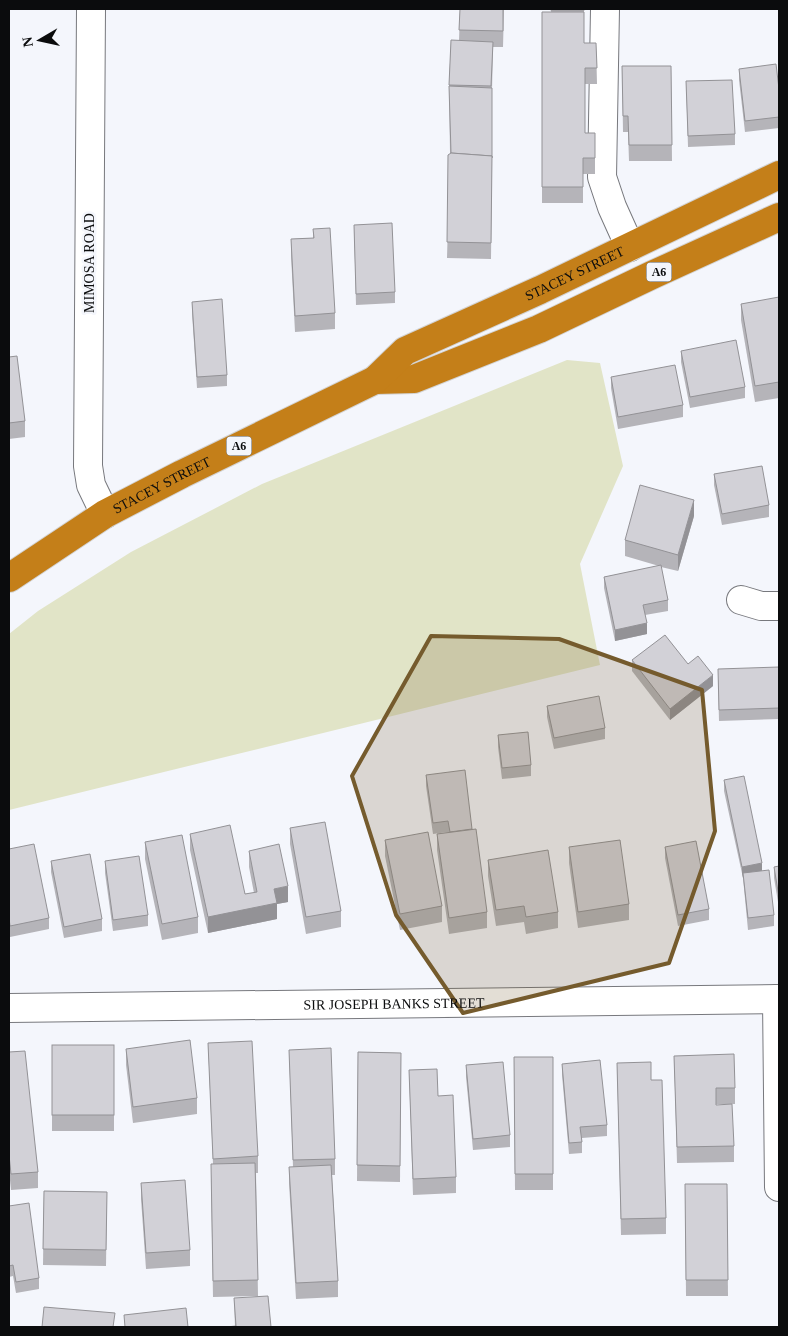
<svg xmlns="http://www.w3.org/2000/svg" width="788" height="1336" viewBox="0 0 788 1336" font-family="'Times New Roman',serif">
	<rect width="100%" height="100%" fill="#f4f6fc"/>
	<polygon fill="#e1e4c7" points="567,360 600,363 623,466 580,564 600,665 9,810 9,634 38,611 131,552 262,484"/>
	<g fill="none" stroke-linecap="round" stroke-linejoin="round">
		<defs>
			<g id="minor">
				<polyline points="91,9 88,466 91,485 105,514"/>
				<polyline points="605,9 602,177 612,207 630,247"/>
				<polyline points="741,600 761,606 779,606"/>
				<polyline points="777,999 779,1187"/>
				<path id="s1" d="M9,1008L779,999"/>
			</g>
			<g id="highway">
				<polyline points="375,380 414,379 539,329 652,275 779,217"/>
				<path id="s2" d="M9,578L105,514L182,474L375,380L405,351L540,290L779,175"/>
			</g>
		</defs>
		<use href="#minor" stroke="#77787d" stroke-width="30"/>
		<use href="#highway" stroke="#d3d3d3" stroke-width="30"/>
		<use href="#minor" stroke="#fff" stroke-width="28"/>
		<use href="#highway" stroke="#c47f19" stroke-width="28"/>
	</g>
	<g fill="#b5b4b9">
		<polygon points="460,9 504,9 503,47 493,47 492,91 492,169 491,259 447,258 450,153 449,86 451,40 459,41"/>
		<polygon points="551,9 584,9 584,43 596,43 597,84 585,84 585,133 595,133 595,174 583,174 583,203 542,203 542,12 551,12"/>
		<polygon points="622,66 671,66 672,161 629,161 628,132 623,132"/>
		<polygon points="739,69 779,89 779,128 745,132 739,80"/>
		<polygon points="686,81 735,134 735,145 688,147"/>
		<polygon points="354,225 395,292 395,303 356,305"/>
		<polygon points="313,229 335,313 335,329 295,332 291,255 291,239 313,238"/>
		<polygon points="779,299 779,398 755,402 741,320 741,304"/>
		<polygon points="192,302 227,375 227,386 197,388 192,313"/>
		<polygon points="681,351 745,387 745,398 690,408 681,362"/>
		<polygon points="9,357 25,421 25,437 9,439"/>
		<polygon points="611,377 683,405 683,417 618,429 611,388"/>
		<polygon points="714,474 769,505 769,517 722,525 714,485"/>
		<polygon points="694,516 678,571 661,567 668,600 668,611 645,615 647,634 615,641 604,588 604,577 659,566 625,556 625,540"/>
		<polygon points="632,660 688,664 713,686 670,720 632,671"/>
		<polygon points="718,680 779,682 779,719 719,721"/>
		<polygon points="547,706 605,728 605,739 554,749 547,717"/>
		<polygon points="498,735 531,765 531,776 502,779 498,747"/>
		<polygon points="426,775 472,829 487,912 487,928 449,934 437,850 437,834 448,832 433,834 426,786"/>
		<polygon points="724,780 762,871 774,915 774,926 748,930 743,878 724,791"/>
		<polygon points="290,828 341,911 341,927 306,934 290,844"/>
		<polygon points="190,834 245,894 254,893 249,867 249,851 288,902 277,904 277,919 208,933 190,850"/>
		<polygon points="385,840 442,906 442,922 400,930 385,856"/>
		<polygon points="145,842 198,917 198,933 162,940 145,859"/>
		<polygon points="569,847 629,904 629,920 578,928 569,863"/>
		<polygon points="665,847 709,909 709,920 678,926 665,858"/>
		<polygon points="9,849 49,918 49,929 10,937 9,929"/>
		<polygon points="488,860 558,912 558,928 526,934 524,922 496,926 488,876"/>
		<polygon points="51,861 102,919 102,931 64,938 51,872"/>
		<polygon points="105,861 148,915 148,926 113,931 105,873"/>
		<polygon points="779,866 779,908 774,878 774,867"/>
		<polygon points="208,1043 258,1156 258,1173 256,1173 258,1296 213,1297 211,1180 213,1164"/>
		<rect x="52" y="1045" width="62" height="86"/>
		<polygon points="126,1049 197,1098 197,1114 133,1123 126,1065"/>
		<polygon points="289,1050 335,1159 335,1175 332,1175 338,1281 338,1297 296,1299 289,1183 289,1167 293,1167"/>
		<polygon points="9,1052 38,1172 38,1188 11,1190 9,1171"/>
		<polygon points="358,1052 401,1053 400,1182 357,1181"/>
		<polygon points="674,1056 735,1088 735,1104 716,1104 734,1146 734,1162 677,1163"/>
		<polygon points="514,1057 553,1057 553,1190 515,1190"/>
		<polygon points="617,1063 651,1080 666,1218 666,1234 621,1235"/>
		<polygon points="562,1064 607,1125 607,1136 582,1138 582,1153 569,1154 562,1075"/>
		<polygon points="466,1065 510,1135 510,1147 473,1150 466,1077"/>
		<polygon points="409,1070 438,1096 456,1177 456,1193 413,1195"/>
		<polygon points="141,1183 190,1250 190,1266 146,1269 141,1199"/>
		<polygon points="685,1184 727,1184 728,1296 686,1296"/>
		<polygon points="44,1191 107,1192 106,1266 43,1265"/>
		<polygon points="9,1206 39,1278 39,1289 16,1293 13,1276 9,1277"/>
		<polygon points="234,1298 271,1327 235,1327"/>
	</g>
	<g fill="#939296">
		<polygon points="694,500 694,516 678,571 678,555"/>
		<polygon points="647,623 647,634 615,641 615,630"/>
		<polygon points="713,675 713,686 670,720 670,709"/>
		<polygon points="762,863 762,874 743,873 742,878 742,867"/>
		<polygon points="288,886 288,902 277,904 277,919 208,933 208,917 274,889"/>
	</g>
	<g fill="#d2d1d7" stroke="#939296">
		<polygon points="460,9 503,9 503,31 459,30"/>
		<rect x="551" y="9" width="33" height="1"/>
		<polygon points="542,12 584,12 584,43 596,43 597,68 585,68 585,133 595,133 595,158 583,158 583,187 542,187"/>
		<polygon points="451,40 493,42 491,86 449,85"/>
		<polygon points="776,64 779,89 779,117 745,121 739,69"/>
		<polygon points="622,66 671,66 672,145 629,145 628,116 623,116"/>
		<polygon points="732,80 735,134 688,136 686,81"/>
		<polygon points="449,86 492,88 492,158 492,156 451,153"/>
		<polygon points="451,153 492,156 491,243 447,242 448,155"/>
		<polygon points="392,223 395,292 356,294 354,225"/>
		<polygon points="330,228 335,313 295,316 291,239 314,238 313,229"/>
		<polygon points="779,297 779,382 755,386 741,304"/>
		<polygon points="222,299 227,375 197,377 192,302"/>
		<polygon points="736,340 745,387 690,397 681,351"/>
		<polygon points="17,356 25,421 9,423 9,357"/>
		<polygon points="675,365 683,405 618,417 611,377"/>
		<polygon points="762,466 769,505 722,514 714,474"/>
		<polygon points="640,485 694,500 678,555 625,540"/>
		<polygon points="661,565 668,600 643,605 647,623 615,630 604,577"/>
		<polygon points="665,635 688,664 698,656 713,675 670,709 632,660"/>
		<polygon points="779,667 779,708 719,710 718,669"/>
		<polygon points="599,696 605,728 554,738 547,706"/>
		<polygon points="528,732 531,765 502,768 498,735"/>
		<polygon points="465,770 472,829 450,832 448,821 433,823 426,775"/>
		<polygon points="744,776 762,863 742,867 724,780"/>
		<polygon points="325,822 341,911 306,917 290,828"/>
		<polygon points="230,825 245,894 257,892 249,851 279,844 288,886 274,889 277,903 208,917 190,834"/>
		<polygon points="476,829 487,912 449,918 437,834"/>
		<polygon points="428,832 442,906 400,914 385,840"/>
		<polygon points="182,835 198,917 162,924 145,842"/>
		<polygon points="620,840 629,904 578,912 569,847"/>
		<polygon points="696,841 709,909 678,915 665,847"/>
		<polygon points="34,844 49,918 10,926 9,918 9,849"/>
		<polygon points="548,850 558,912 526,917 524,906 496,910 488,860"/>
		<polygon points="90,854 102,919 64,927 51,861"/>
		<polygon points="139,856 148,915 113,920 105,861"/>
		<polygon points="779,866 779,897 774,867"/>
		<polygon points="769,870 774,915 748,918 743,873"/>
		<polygon points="190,1040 197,1098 133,1107 126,1049"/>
		<polygon points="252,1041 258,1156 213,1159 208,1043"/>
		<rect x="52" y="1045" width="62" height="70"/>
		<polygon points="331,1048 335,1159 293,1160 289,1050"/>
		<polygon points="25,1051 38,1172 11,1174 9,1155 9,1052"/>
		<polygon points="358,1052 401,1053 400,1166 357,1165"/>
		<polygon points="734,1054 735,1088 716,1088 716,1105 732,1104 734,1146 677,1147 674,1056"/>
		<polygon points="514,1057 553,1057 553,1174 515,1174"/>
		<polygon points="600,1060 607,1125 580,1127 582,1142 569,1143 562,1064"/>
		<polygon points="503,1062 510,1135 473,1139 466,1065"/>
		<polygon points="651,1062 651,1080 662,1080 666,1218 621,1219 617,1063"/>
		<polygon points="437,1069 438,1096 453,1095 456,1177 413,1179 409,1070"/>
		<polygon points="255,1163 258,1280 213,1281 211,1164"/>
		<polygon points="331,1165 338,1281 296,1283 289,1167"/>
		<polygon points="185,1180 190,1250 146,1253 141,1183"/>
		<polygon points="685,1184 727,1184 728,1280 686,1280"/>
		<polygon points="44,1191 107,1192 106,1250 43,1249"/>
		<polygon points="29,1203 39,1278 16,1282 13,1265 9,1266 9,1206"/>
		<polygon points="268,1296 271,1327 226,1327 236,1326 234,1298"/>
		<polygon points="44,1307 115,1313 113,1327 42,1327"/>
		<polygon points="186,1308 188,1327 125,1327 124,1315"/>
	</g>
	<path fill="#755b2d" fill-opacity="0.2" stroke="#755b2d" stroke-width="4" stroke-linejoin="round" d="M431,636L559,639L702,690L715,831L669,963L463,1013L396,915L352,776Z"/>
	<g text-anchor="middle" stroke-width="5" stroke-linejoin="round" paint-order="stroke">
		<g fill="#f4f6fc" stroke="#515255" stroke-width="1">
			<rect x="646.5" y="262.5" width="25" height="19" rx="4"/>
			<rect x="226.5" y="436.5" width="25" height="19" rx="4"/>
		</g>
		<g font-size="12" font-weight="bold" fill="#0b0c0d">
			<text x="659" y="276">A6</text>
			<text x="239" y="450">A6</text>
		</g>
		<g font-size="14" fill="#0b0c0d" stroke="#f4f6fc">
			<text transform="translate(89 263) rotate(-90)" y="5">MIMOSA ROAD</text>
			<text dy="5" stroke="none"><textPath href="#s2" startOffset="645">STACEY STREET</textPath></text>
			<text dy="5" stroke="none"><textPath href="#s2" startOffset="179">STACEY STREET</textPath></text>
			<text dy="5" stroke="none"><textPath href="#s1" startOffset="385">SIR JOSEPH BANKS STREET</textPath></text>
		</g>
	</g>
	<rect width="788" height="1336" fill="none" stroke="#0b0c0d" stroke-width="20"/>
	<g transform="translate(40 40) rotate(261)" stroke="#f4f6fc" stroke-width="4" paint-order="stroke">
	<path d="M0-4L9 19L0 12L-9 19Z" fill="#0b0c0d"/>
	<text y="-8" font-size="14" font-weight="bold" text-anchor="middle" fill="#0b0c0d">N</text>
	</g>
</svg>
